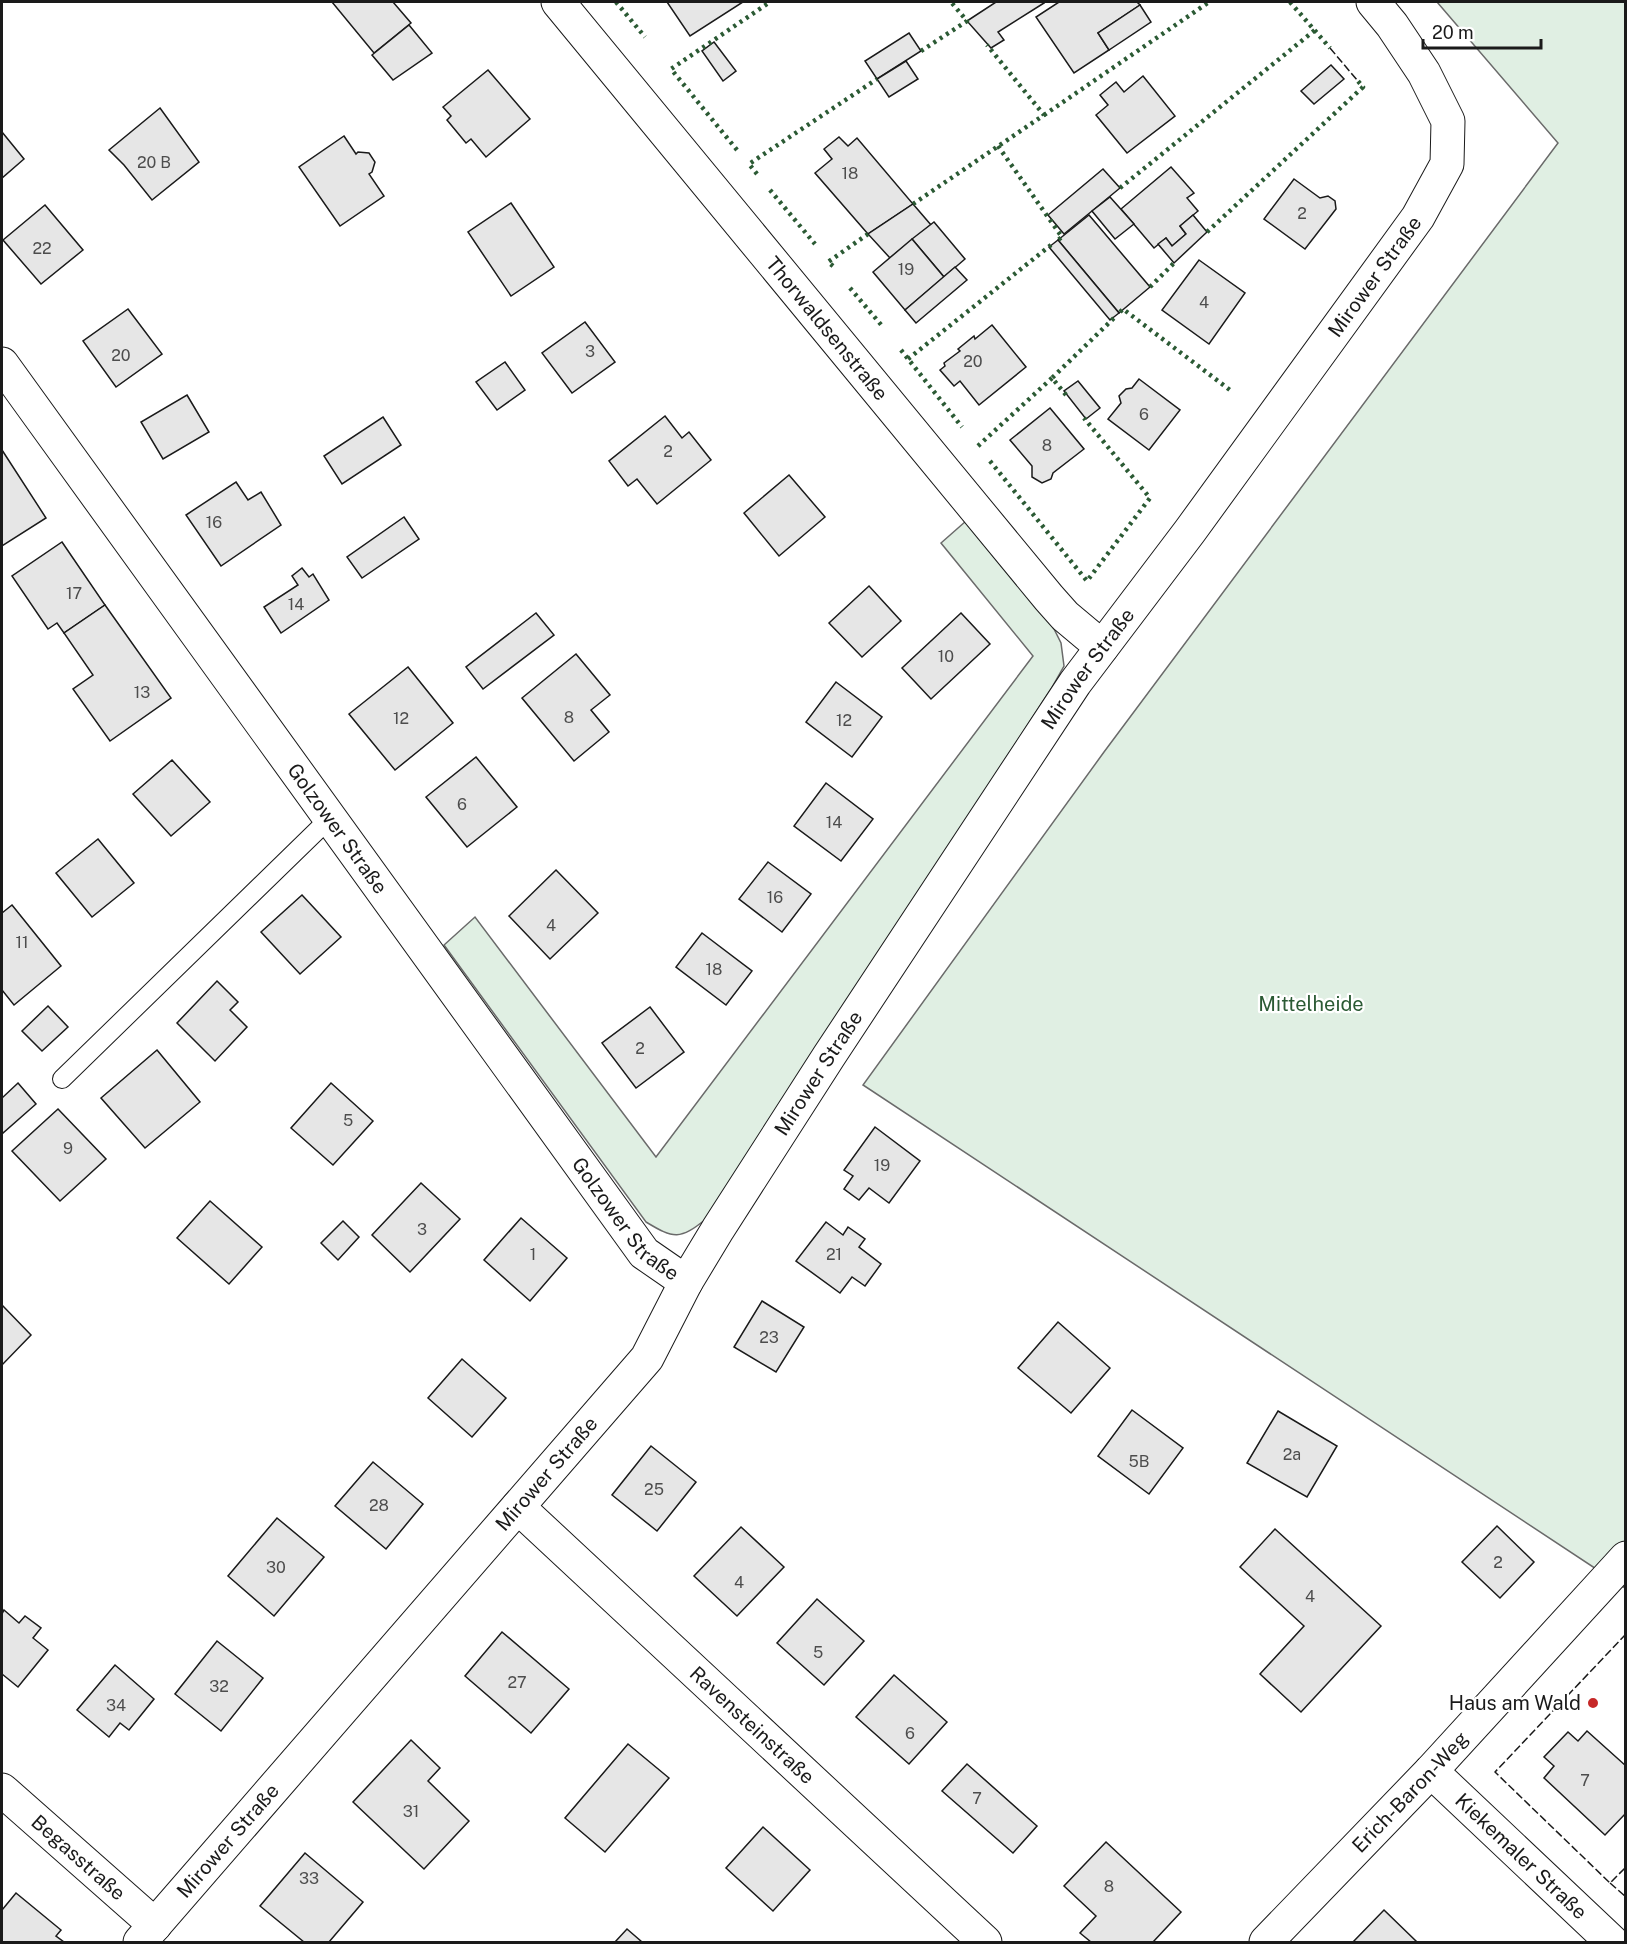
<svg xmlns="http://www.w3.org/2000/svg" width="1627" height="1944" viewBox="0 0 1627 1944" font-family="'Public Sans',sans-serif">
	<rect width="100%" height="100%" fill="#fff"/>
	<g fill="#e0efe3" stroke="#6a6a6a" stroke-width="1.5">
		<polygon points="1437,2 1625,2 1625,1588 863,1085 1104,752 1558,143"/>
		<path d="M966,521L1050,621L1061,643L1064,666L1051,689L706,1219C680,1240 674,1239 646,1222L444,945L475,917L656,1157L1033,656L941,543Z"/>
	</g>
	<g fill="#e6e6e6" stroke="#1a1a1a" stroke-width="1.5">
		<polygon points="332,2 393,2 411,23 374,53"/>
		<polygon points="667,2 743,2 690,36"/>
		<polygon points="996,2 1043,2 1044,3 998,32 1004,40 991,48 967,21"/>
		<polygon points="1059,2 1137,2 1140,5 1098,33 1109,50 1074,73 1036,17"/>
		<polygon points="1140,5 1151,22 1109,50 1098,33"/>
		<polygon points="409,25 432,53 393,80 372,55"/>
		<polygon points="909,33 921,51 877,79 865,61"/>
		<polygon points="714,42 736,71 723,81 702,51"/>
		<polygon points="906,61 918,79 889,97 877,79"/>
		<polygon points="1331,65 1344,79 1314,104 1301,91"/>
		<polygon points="488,70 530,119 486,157 471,139 466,143 447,120 451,116 443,107"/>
		<polygon points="1143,76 1175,116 1127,153 1096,115 1108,105 1100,95 1116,82 1124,92"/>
		<polygon points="160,108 199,162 152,200 124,165 109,150"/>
		<polygon points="2,132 24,159 2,178"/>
		<polygon points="344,136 356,154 358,152 369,153 375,162 372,172 369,174 384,196 340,226 299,167"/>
		<polygon points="839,137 848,146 857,138 913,204 868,234 815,173 832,159 824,149"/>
		<polygon points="1171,167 1194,193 1187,198 1198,211 1180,226 1186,234 1172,246 1166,238 1154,248 1121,209"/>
		<polygon points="1103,169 1120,188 1064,234 1048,215"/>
		<polygon points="1294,179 1320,198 1328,196 1335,201 1336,209 1305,249 1264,219"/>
		<polygon points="1110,197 1134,224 1115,239 1092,211"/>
		<polygon points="511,203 554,267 511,296 468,232"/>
		<polygon points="913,204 931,225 890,258 868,234"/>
		<polygon points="45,205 83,250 41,284 3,240"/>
		<polygon points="1089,215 1150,287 1119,313 1058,240"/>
		<polygon points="1193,215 1207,232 1174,263 1158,244 1166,238 1172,246 1186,234 1180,226"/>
		<polygon points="934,222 965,259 944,277 912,239"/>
		<polygon points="912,239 944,277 905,310 873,272"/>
		<polygon points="1058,240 1119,313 1110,320 1049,247"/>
		<polygon points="1199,260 1245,293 1209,344 1162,310"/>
		<polygon points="955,267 967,280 916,323 905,310"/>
		<polygon points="128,309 162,354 116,387 83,341"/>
		<polygon points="585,322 615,362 572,393 542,353"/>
		<polygon points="992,325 1026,367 979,405 960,381 954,386 940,370 945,366 944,363 960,351 958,349 974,336 975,339"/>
		<polygon points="505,362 525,390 497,410 476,382"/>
		<polygon points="1139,379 1180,410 1149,450 1108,419 1121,403 1119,396 1126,389 1132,388"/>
		<polygon points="1078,381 1100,408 1086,419 1064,391"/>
		<polygon points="187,395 209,432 163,459 141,422"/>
		<polygon points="1050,408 1084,449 1053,473 1051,479 1042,483 1032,477 1032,466 1010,440"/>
		<polygon points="665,416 682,438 689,432 711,460 657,504 637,479 628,486 609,461"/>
		<polygon points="383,417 401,445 342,484 324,456"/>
		<polygon points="2,450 46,518 2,546"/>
		<polygon points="789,475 825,517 779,556 744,513"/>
		<polygon points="236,482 248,500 261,492 281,525 221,566 186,515"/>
		<polygon points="404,517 419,539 362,578 347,557"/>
		<polygon points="62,542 105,605 64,633 57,623 48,629 12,576"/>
		<polygon points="302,568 309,577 313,574 329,600 281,633 264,607 298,585 292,576"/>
		<polygon points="869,586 901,621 862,657 829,623"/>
		<polygon points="105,605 171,698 110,741 73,689 93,675 64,633"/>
		<polygon points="536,613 554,635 483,689 466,667"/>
		<polygon points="961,613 990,644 931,699 902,668"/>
		<polygon points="576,654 610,695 591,710 609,732 574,761 522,698"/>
		<polygon points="408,667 453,723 395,770 349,714"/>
		<polygon points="836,682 882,717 852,757 806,722"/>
		<polygon points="476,757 517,807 467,847 426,797"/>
		<polygon points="172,760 210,802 171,836 133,794"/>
		<polygon points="826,783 873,819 841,861 794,826"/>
		<polygon points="98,839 134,883 92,917 56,873"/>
		<polygon points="768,862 811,894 782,932 739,899"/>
		<polygon points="556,870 598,913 550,959 509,916"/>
		<polygon points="302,895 341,937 300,974 261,932"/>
		<polygon points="12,905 61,966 14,1005 2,990 2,913"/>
		<polygon points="702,933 752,971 726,1005 676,967"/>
		<polygon points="217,981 238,1002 230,1010 247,1027 215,1061 177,1023"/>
		<polygon points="48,1006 68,1027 42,1051 22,1031"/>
		<polygon points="650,1007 684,1052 636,1088 602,1043"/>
		<polygon points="157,1050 200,1102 145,1148 101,1098"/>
		<polygon points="18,1083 36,1104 3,1133 2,1131 2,1098"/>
		<polygon points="331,1083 373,1121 333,1165 291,1128"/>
		<polygon points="58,1109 106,1159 60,1201 12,1151"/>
		<polygon points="875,1127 920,1161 889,1203 869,1188 859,1200 844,1189 853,1176 844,1170"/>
		<polygon points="421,1183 460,1219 410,1272 372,1235"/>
		<polygon points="210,1201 262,1247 229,1284 177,1238"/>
		<polygon points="521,1218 567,1258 530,1301 484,1260"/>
		<polygon points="343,1221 359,1237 338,1260 321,1243"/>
		<polygon points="826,1222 843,1235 848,1227 865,1239 859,1247 881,1264 865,1286 852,1277 840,1293 796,1261"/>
		<polygon points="762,1301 804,1327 776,1372 734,1347"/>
		<polygon points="2,1305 31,1335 2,1365"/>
		<polygon points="1058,1322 1110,1368 1071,1413 1018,1368"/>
		<polygon points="462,1359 506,1398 472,1437 428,1398"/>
		<polygon points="1132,1410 1183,1448 1149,1494 1098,1456"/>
		<polygon points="1278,1411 1337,1446 1307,1497 1247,1463"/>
		<polygon points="651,1446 696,1482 657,1531 612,1495"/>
		<polygon points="373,1462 423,1504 386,1549 335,1506"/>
		<polygon points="277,1518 324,1557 274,1616 228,1576"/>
		<polygon points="1497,1526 1534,1562 1500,1598 1462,1562"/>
		<polygon points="741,1527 784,1567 737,1616 694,1576"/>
		<polygon points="1275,1529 1381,1626 1301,1712 1260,1674 1304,1626 1240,1567"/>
		<polygon points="817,1599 864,1641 824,1685 777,1643"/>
		<polygon points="4,1610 19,1623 25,1616 41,1628 33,1638 48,1650 18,1687 2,1674 2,1614"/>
		<polygon points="502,1632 569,1689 531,1733 465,1676"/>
		<polygon points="217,1641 263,1678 221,1731 175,1694"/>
		<polygon points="115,1665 154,1699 129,1730 120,1723 109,1737 77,1710"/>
		<polygon points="894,1675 947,1722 909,1764 856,1717"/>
		<polygon points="1587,1731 1626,1766 1626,1813 1605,1835 1544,1778 1554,1766 1544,1757 1568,1732 1578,1741"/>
		<polygon points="411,1740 440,1768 428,1781 469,1821 424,1869 353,1802"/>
		<polygon points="628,1744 669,1778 605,1852 565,1818"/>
		<polygon points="967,1764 1037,1826 1013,1853 942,1791"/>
		<polygon points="763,1827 810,1870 773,1911 726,1868"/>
		<polygon points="1106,1842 1181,1912 1153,1942 1091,1942 1080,1933 1096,1916 1064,1886"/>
		<polygon points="305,1853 363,1902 329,1942 304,1942 260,1906"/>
		<polygon points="16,1893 61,1930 56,1936 64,1942 2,1942 2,1910"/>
		<polygon points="1384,1910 1417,1942 1353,1942"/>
		<polygon points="627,1929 642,1942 615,1942"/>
	</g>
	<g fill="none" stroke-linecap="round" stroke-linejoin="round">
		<defs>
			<polyline id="service" points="62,1079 331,817"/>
			<g id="minor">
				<path id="s1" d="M558,2L1049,598L1065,616L1102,647"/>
				<path id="s2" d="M2,364L644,1253L686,1282"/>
				<path id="s3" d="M518,1507L985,1942"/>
				<path id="s4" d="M1431,1771L1612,1942"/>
				<path id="s5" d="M2,1790L155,1925"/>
				<path id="s6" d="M140,1942L647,1358L686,1282L718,1229L829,1056L1075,683L1190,531L1418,217L1447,164L1448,121L1424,73L1392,25L1373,2"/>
				<path id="s7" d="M1266,1942L1431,1771L1626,1558"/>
			</g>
		</defs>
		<use href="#service" stroke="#1a1a1a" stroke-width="20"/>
		<use href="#minor" stroke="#1a1a1a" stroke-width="35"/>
		<use href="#service" stroke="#fff" stroke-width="18"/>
		<use href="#minor" stroke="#fff" stroke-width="33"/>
		<g stroke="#2b5a34" stroke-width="4.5" stroke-dasharray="3 4.5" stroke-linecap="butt">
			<polyline points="616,2 645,37"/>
			<polyline points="1290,2 1330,48"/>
			<polyline points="921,51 967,21 951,2"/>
			<polyline points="1044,115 1209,2"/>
			<polyline points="998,146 1062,237 1058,240"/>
			<polyline points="737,150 671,69 770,2"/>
			<polyline points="757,174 749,164 877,79"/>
			<polyline points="1120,188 1315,30"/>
			<polyline points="770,190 815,244"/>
			<polyline points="913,204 1044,115 987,45"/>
			<polyline points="1207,232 1363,87 1357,80"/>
			<polyline points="833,266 828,262 868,234"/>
			<polyline points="1150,287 1174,263"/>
			<polyline points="850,288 883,327"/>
			<polyline points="1120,312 1123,309 1230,390"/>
			<polyline points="901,350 962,427"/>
			<polyline points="908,359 1051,245"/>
			<polyline points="1066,395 1052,378 1114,318"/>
			<polyline points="978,446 1052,378"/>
			<polyline points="990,461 1087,581 1150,498 1084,418"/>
		</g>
		<g stroke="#1a1a1a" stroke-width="1.5" stroke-dasharray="8 3" stroke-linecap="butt">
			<polyline points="1330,48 1357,80"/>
			<polyline points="1626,1634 1495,1772 1610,1883 1626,1867"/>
			<polyline points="1610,1883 1626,1897"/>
		</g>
	</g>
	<circle fill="#c62828" stroke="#fff" stroke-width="2" cx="1593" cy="1703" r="6"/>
	<g text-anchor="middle" stroke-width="4.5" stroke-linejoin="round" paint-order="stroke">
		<g font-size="16" fill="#4d4d4d">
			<text x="154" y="168">20 B</text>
			<text x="850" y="179">18</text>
			<text x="1302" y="219">2</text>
			<text x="42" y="254">22</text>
			<text x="906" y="275">19</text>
			<text x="1204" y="308">4</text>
			<text x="590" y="357">3</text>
			<text x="121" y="361">20</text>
			<text x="973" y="367">20</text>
			<text x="1144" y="420">6</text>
			<text x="1047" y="451">8</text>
			<text x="668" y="457">2</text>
			<text x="214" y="528">16</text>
			<text x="74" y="599">17</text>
			<text x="296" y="610">14</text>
			<text x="946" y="662">10</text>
			<text x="142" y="698">13</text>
			<text x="569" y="723">8</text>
			<text x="401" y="724">12</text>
			<text x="844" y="726">12</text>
			<text x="462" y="810">6</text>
			<text x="834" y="828">14</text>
			<text x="775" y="903">16</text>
			<text x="551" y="931">4</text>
			<text x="22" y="948">11</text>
			<text x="714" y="975">18</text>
			<text x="640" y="1054">2</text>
			<text x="348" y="1126">5</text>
			<text x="68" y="1154">9</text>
			<text x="882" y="1171">19</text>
			<text x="422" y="1235">3</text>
			<text x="533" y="1260">1</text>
			<text x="834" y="1260">21</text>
			<text x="769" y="1343">23</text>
			<text x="1292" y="1460">2a</text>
			<text x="1139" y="1467">5B</text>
			<text x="654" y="1495">25</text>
			<text x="379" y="1511">28</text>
			<text x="1498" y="1568">2</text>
			<text x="276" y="1573">30</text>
			<text x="739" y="1588">4</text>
			<text x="1310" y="1602">4</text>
			<text x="818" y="1658">5</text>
			<text x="517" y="1688">27</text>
			<text x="219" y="1692">32</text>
			<text x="116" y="1711">34</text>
			<text x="910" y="1739">6</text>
			<text x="1585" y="1786">7</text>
			<text x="977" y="1804">7</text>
			<text x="411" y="1817">31</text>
			<text x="309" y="1884">33</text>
			<text x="1109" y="1892">8</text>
		</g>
		<g font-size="20" fill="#1a1a1a" stroke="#fff">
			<text dy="7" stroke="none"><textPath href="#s6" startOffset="2078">Mirower Straße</textPath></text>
			<text dy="7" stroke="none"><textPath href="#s1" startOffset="423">Thorwaldsenstraße</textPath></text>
			<text dy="7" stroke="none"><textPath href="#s6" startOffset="1592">Mirower Straße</textPath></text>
			<text dy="7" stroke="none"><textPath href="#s2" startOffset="573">Golzower Straße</textPath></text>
			<text dy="7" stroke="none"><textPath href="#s6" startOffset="1106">Mirower Straße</textPath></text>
			<text dy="7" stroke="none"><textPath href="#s2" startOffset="1059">Golzower Straße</textPath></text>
			<text dy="7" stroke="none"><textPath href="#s6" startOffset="620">Mirower Straße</textPath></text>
			<text dy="7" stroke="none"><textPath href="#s3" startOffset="320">Ravensteinstraße</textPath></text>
			<text dy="7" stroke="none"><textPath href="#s7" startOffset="208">Erich-Baron-Weg</textPath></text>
			<text dy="7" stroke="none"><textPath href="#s6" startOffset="134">Mirower Straße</textPath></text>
			<text dy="7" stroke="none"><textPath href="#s4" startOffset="124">Kiekemaler Straße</textPath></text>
			<text dy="7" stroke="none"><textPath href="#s5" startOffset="102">Begasstraße</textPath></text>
		</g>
		<g font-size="20" fill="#2b5a34" stroke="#fff">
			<text x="1311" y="1011">Mittelheide</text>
		</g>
		<g font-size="20" fill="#1a1a1a" stroke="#fff" text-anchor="end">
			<text x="1581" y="1710">Haus am Wald</text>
		</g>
	</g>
	<rect width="1627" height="1944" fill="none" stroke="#1a1a1a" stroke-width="6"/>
	<path d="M1423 39v9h118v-9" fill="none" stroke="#1a1a1a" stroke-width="3"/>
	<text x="1432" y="39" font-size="18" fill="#1a1a1a" stroke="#ffffff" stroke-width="4.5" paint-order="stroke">20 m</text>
</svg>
